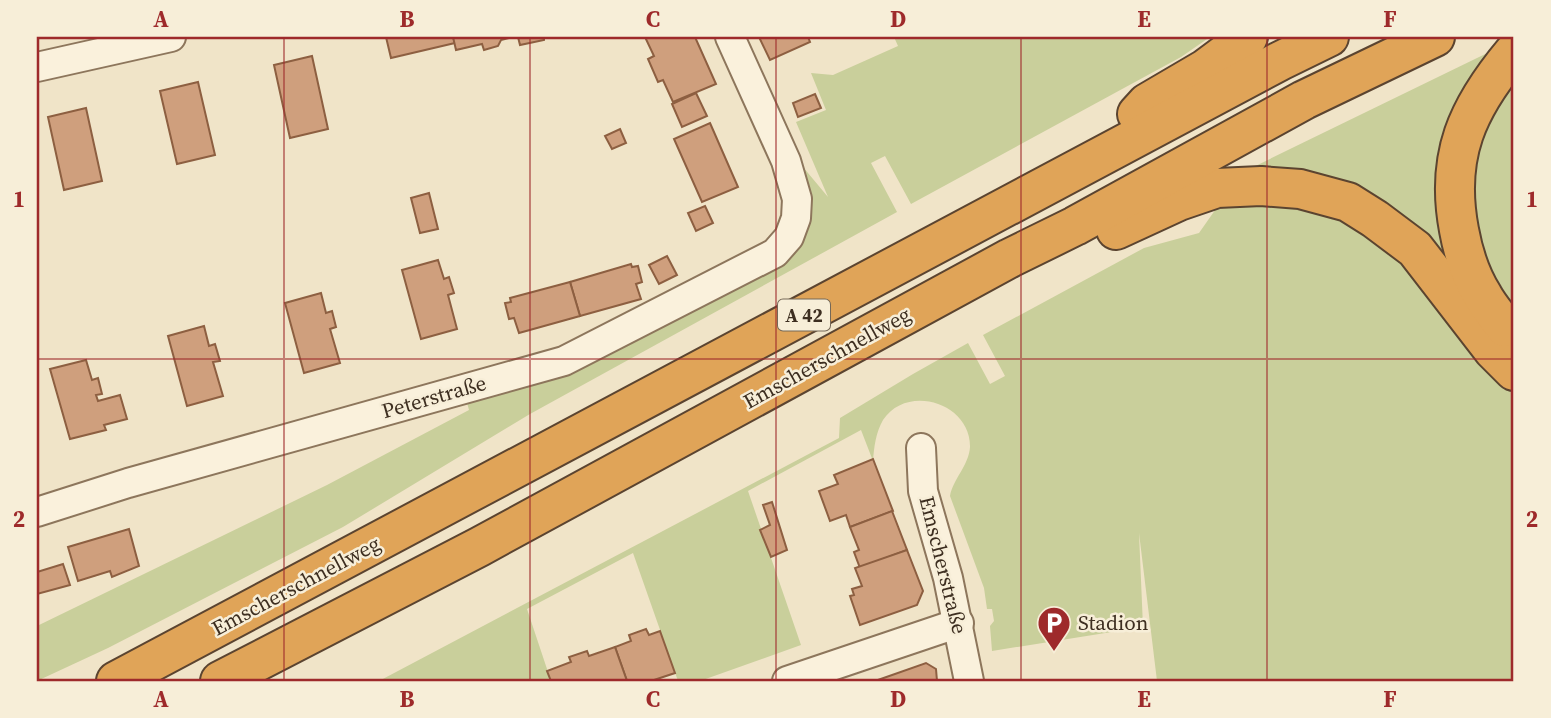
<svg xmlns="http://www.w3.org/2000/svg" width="1551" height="718" viewBox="0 0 1551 718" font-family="'Source Serif 4',serif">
	<rect width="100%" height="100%" fill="#f0e4c8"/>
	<g fill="#c9cf9b">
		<polygon points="894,37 1210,37 1181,57 911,204 885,156 871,163 897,212 530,414 343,527 108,648 37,681 37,626 327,485 469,410 466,399 807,227 812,201 803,167 828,197 796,122 826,110 811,73 833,75 898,46"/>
		<path d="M1514,40V681H1157L1139,533L1143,627L992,651L990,626L994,621L992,609H987L984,588L950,496C953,479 969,465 970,447C971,403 907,383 883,420C876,432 874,447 873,461L861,430L748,491L801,645L700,681H678L633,553L527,609L551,681H379L839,438L840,418L913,374L968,343L990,384L1005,376L983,335L1144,248L1199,233L1241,173Z"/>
	</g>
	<g fill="#cf9f7d" stroke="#8d5f41" stroke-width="2">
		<polygon points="386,37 453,37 455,43 391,58"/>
		<polygon points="453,37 513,37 501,40 498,46 484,50 482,44 456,50"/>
		<polygon points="518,37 544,37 544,40 520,45"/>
		<polygon points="645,37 695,37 716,84 673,102 663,80 658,82 648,59 654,56"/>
		<polygon points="759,37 808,37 810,42 770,60"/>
		<polygon points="312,56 328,129 290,138 274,65"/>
		<polygon points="198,82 215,155 177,164 160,91"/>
		<polygon points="696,93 707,116 682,127 672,104"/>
		<polygon points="815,94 821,108 798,117 793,103"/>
		<polygon points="86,108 102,181 64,190 48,117"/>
		<polygon points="710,123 738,187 702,202 674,139"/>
		<polygon points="620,129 626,143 612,149 605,136"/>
		<polygon points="429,193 438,229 420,233 411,198"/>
		<polygon points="705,206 713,223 696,231 688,213"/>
		<polygon points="667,256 677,275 659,284 649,265"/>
		<polygon points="438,260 444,279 449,277 454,293 448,295 457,329 421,339 402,270"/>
		<polygon points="631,264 632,267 638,266 642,282 636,284 641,299 580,316 570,282"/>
		<polygon points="570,282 580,316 519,333 514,318 509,319 505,303 511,302 510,298"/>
		<polygon points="321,293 326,313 332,311 336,327 330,329 340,363 304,373 285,303"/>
		<polygon points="204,326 209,346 215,344 220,361 213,362 223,396 187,406 168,336"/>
		<polygon points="86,360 92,380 98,378 102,394 96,395 98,401 120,395 127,419 104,425 106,430 70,439 50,369"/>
		<polygon points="873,459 893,511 850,527 846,515 830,521 819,491 838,484 834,475"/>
		<polygon points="772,502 787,550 771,557 760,530 770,525 763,505"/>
		<polygon points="892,511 907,550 860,568 854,552 859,550 850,527"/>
		<polygon points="129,529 139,566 112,577 110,571 78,581 68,547"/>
		<polygon points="907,550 923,591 917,605 860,625 850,596 854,595 852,589 862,586 855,568"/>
		<polygon points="63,564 70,585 37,594 37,572"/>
		<polygon points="646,629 649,635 660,631 675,673 651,681 627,681 615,647 631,641 629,635"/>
		<polygon points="615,647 627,681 551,681 547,671 571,662 569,657 587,651 589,656"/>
		<polygon points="926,663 936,669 937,681 875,681"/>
	</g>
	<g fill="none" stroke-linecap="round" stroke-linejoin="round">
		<defs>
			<g id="minor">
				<polyline points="37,67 171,37"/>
				<polyline points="921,448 923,491 948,578 969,681"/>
				<polyline points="37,512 128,483 564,361 775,253 789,237 796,218 797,199 786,161 730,37"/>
				<polyline points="787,681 959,623"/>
			</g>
			<g id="motorway">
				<polyline points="1137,114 1147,103 1205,69 1248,37"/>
				<polyline points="1116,230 1179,201 1217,188 1261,186 1300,189 1348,202 1375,219 1415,249 1493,350 1514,371"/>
				<path d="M1505,327C1498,317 1489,307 1483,296C1471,277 1463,252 1459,230C1445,156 1467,108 1514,52"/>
				<polyline points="116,681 1280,61 1329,37"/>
				<polyline points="220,681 479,547 1010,258 1075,226 1304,100 1435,37"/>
			</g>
		</defs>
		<use href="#minor" stroke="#8d765c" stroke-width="32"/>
		<use href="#motorway" stroke="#5b4430" stroke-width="42"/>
		<use href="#minor" stroke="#faf1dc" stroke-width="28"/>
		<use href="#motorway" stroke="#e0a458" stroke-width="38"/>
	</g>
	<path fill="none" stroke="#9e2a2b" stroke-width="2" stroke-opacity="0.55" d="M284,37V681M530,37V681M776,37V681M1021,37V681M1267,37V681M37,359H1514"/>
	<defs>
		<symbol id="parking-pin" viewBox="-11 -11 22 30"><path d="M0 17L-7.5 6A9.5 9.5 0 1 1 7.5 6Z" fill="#9e2a2b" stroke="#f7eed8"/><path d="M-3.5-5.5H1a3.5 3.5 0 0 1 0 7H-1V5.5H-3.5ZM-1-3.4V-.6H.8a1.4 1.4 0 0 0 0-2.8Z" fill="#fff"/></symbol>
	</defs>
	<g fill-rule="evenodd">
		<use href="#parking-pin" x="1035" y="604" width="38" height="52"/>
	</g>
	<g text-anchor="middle" stroke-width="5" stroke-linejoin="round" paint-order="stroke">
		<rect fill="#f7eed8" stroke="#756857" stroke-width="2" x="778" y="299.5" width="52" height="31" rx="5"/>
		<g font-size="19" font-weight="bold" fill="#3d2e20">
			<text x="804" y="322">A 42</text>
		</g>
		<g font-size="21" fill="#3d2e20" stroke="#f7eed8">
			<text transform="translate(827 358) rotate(-29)" y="7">Emscherschnellweg</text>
			<text transform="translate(434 397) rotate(-16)" y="7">Peterstraße</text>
			<text transform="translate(943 565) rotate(76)" y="7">Emscherstraße</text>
			<text transform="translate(296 586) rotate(-28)" y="7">Emscherschnellweg</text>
		</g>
		<g font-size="21" fill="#3d2e20" stroke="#f7eed8" text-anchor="start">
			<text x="1078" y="630">Stadion</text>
		</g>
	</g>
	<rect width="1551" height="718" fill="none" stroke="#f7eed8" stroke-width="77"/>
	<rect x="38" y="38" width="1474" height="642" fill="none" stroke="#9e2a2b" stroke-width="2.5"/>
	<g font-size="23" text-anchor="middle" font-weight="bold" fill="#9e2a2b">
		<text x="161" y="27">A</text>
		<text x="407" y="27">B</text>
		<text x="653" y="27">C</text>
		<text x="898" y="27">D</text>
		<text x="1144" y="27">E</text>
		<text x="1390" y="27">F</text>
		<text x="19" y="207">1</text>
		<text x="1532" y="207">1</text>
		<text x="19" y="527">2</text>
		<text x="1532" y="527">2</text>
		<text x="161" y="707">A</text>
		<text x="407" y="707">B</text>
		<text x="653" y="707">C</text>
		<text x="898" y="707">D</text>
		<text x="1144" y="707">E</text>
		<text x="1390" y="707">F</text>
	</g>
</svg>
